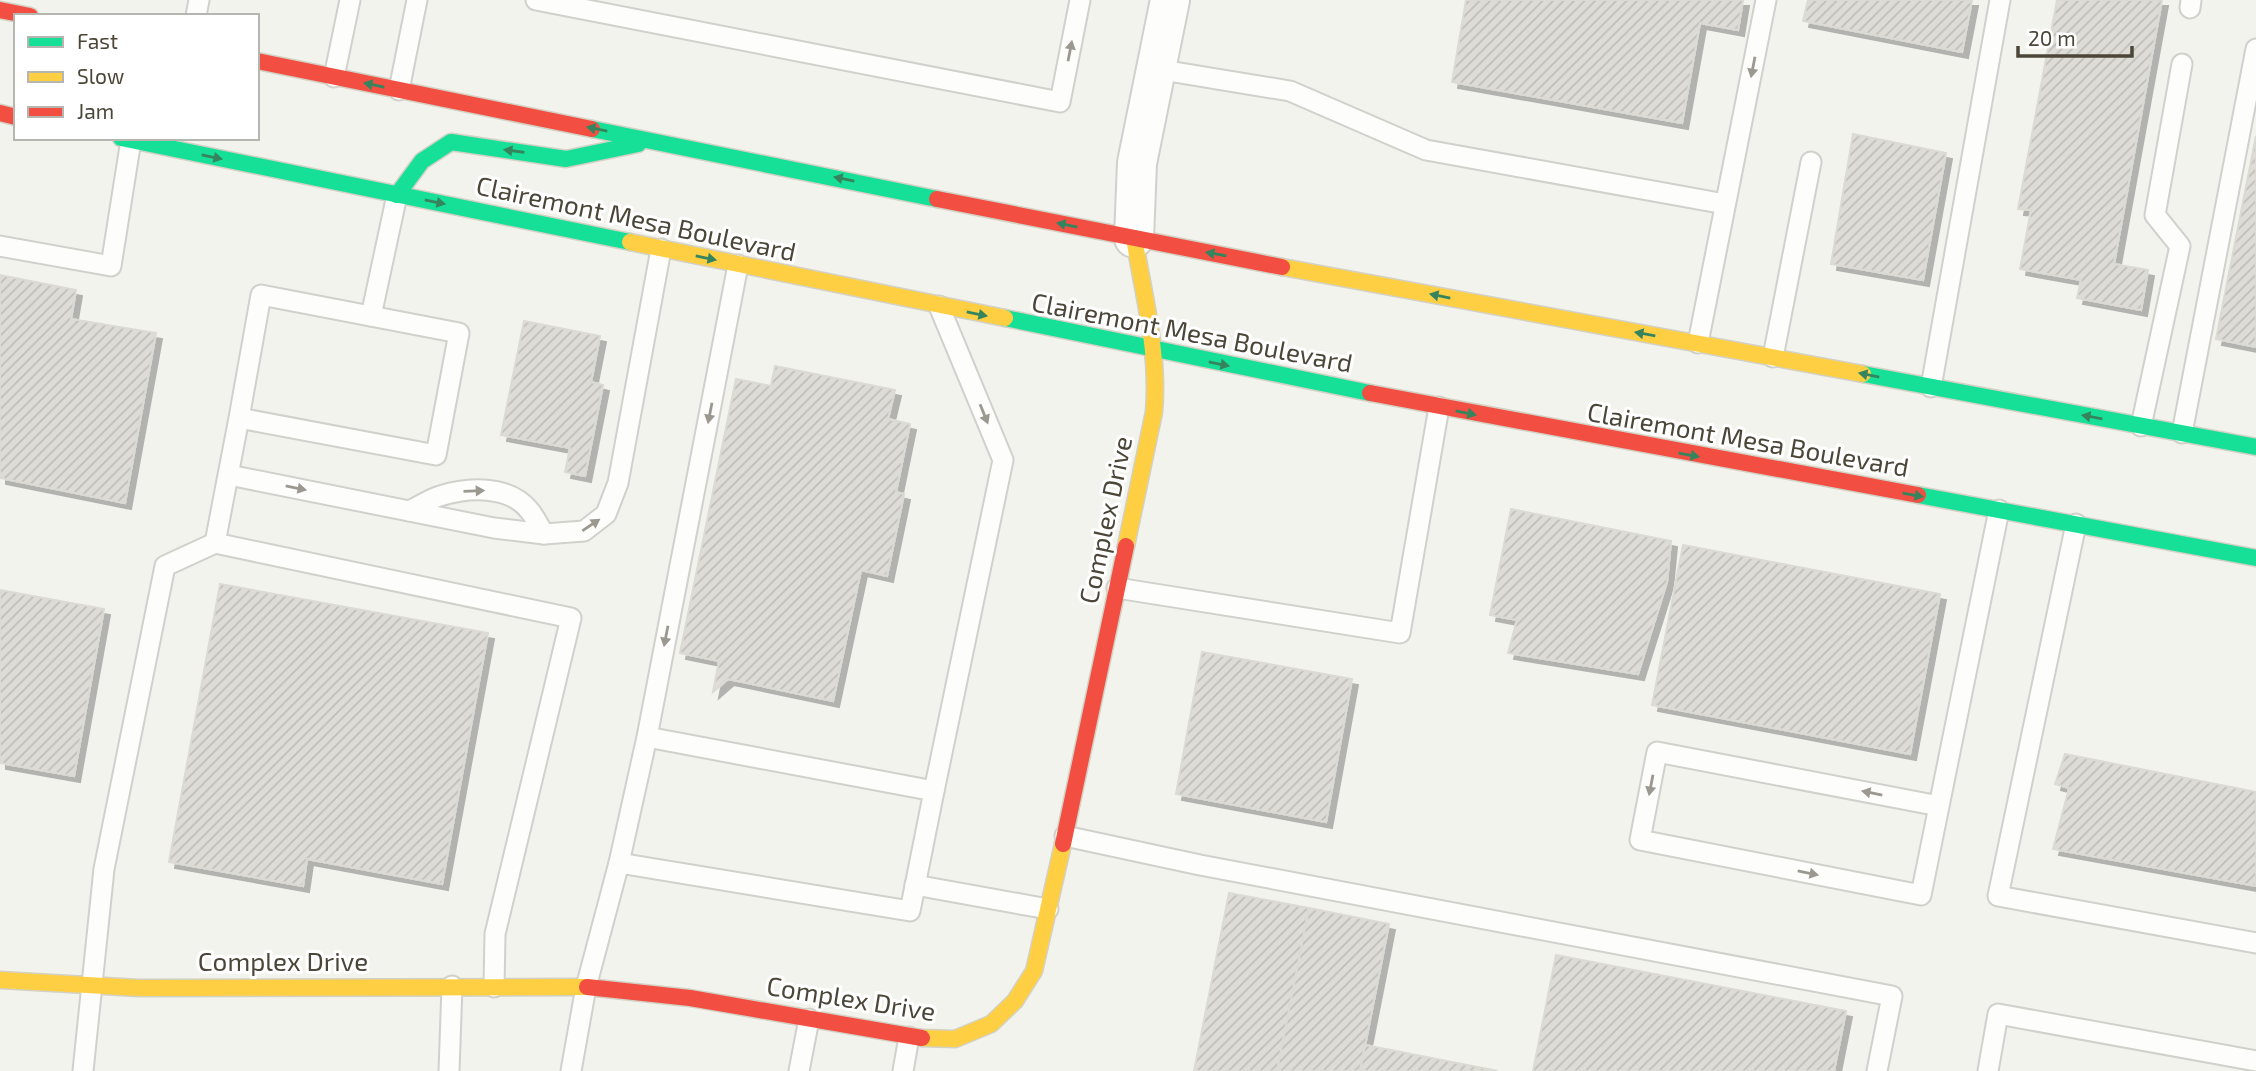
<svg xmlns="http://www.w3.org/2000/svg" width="2256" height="1071" viewBox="0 0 2256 1071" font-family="'Exo 2',sans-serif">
	<defs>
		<pattern id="building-hatch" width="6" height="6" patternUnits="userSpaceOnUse" patternTransform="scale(1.75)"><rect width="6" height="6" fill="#dddcd6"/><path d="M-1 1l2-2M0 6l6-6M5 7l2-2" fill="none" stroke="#bfbeb8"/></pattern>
		<filter id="shadow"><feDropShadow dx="6" dy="6" stdDeviation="0" flood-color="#0004"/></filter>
	</defs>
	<rect width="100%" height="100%" fill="#f3f3ee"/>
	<g fill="url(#building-hatch)" stroke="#dbdad3" stroke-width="2" filter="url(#shadow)">
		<polygon points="1466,0 1743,0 1738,30 1700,23 1682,123 1452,82"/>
		<polygon points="1808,0 1972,0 1962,52 1803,21"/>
		<polygon points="2057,0 2162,0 2114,264 2148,270 2141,310 2077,298 2081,280 2020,269 2031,210 2018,209"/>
		<polygon points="1853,134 1946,153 1923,280 1831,264"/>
		<polygon points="2256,136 2256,347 2216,339"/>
		<polygon points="0,275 76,290 71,319 156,333 125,503 0,478"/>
		<polygon points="524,321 600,336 591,382 603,385 585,476 565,472 570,448 501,435"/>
		<polygon points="775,366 895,390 888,419 910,424 896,492 904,494 887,576 861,570 833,701 728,679 713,692 719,661 680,653 736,379 771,386"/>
		<polygon points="1511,509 1671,541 1667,582 1638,674 1508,653 1517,620 1490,615"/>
		<polygon points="1683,545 1940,594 1910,754 1652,705"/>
		<polygon points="220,584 488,633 442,884 307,859 303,886 169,862"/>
		<polygon points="0,590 104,609 74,776 0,763"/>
		<polygon points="1202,652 1352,679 1326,822 1176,794"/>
		<polygon points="2065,754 2256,792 2256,886 2053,849 2069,788 2055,784"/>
		<polygon points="1229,893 1309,908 1277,1071 1194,1071"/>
		<polygon points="1309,908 1389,924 1360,1071 1277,1071"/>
		<polygon points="1556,955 1846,1011 1834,1071 1533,1071"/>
		<polygon points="1365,1045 1498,1071 1360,1071"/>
	</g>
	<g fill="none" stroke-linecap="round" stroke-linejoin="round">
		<defs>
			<g id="lane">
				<polyline points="536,0 1060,102 1080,0"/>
				<polyline points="2190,8 2191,0"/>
				<polyline points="196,16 199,0"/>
				<polyline points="1156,69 1290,91 1426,150 1725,204"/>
				<polyline points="334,77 350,0"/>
				<polyline points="399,90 417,0"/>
				<polyline points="0,246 111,266 131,140"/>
				<polyline points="371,316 397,195"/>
				<polyline points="1698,343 1766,0"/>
				<polyline points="1773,357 1811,162"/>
				<polyline points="1931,387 2000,0"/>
				<polyline points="2141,426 2180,246 2155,215 2182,64"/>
				<polyline points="2182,433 2256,49"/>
				<polyline points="229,475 494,528 544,534 584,531 606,514 618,483 661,249"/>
				<path d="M410,511C419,506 430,499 440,496C468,487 509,485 529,510C535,517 539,526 544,534"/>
				<polyline points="2076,524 1998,896 2256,943"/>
				<polyline points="215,543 239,418 436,455 459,333 261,295 239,418"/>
				<polyline points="1117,588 1400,633 1439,407"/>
				<polyline points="647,737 934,791 910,911 619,863 647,737 738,265"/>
				<polyline points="934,791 1003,460 939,306"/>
				<polyline points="1939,806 1657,752 1640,840 1921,895 1999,510"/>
				<polyline points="1065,836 1200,865 1892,996 1877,1071"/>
				<polyline points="915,885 1048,909"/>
				<polyline points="83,1071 104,869 165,566 215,543 571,618 495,934 494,987"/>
				<polyline points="449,1071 452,986"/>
				<polyline points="571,1071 586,987 619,863"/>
				<polyline points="799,1071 809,1019"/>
				<polyline points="903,1071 909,1037"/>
				<polyline points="1988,1071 1998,1014 2256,1061"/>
			</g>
			<polyline id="street" points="1134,238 1137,163 1170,0"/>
			<g id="fast">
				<polyline points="592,129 937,199"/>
				<polyline points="121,138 630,242"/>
				<polyline points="397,195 422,161 451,142 566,159 638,144"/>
				<polyline points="1005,318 1370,393"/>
				<polyline points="1863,374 2256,447"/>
				<polyline points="1918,495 2256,558"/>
			</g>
			<g id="slow">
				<polyline points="630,242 1005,318"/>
				<polyline points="1282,267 1863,374"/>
				<path d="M1126,546L1154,412C1159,353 1144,296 1134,238"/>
				<polyline points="0,980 139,988 587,987"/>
				<polyline points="922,1038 955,1039 991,1024 1015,1001 1034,971 1063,844"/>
			</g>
			<g id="jam">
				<polyline points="0,10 30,16"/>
				<polyline points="257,61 592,129"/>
				<polyline points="0,113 16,117"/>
				<polyline points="937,199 1282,267"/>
				<polyline points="1370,393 1918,495"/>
				<polyline points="1063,844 1126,546"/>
				<polyline points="587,987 690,998 922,1038"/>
			</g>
		</defs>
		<use href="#lane" stroke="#d1d1cb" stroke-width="23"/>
		<use href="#street" stroke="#d1d1cb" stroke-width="42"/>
		<use href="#fast" stroke="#d3d1c4" stroke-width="19"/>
		<use href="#slow" stroke="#d3d1c4" stroke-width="19"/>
		<use href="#jam" stroke="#d3d1c4" stroke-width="19"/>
		<use href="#lane" stroke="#fdfdfc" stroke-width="19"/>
		<use href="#street" stroke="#fdfdfc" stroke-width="38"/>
		<use href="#fast" stroke="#16e098" stroke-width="16"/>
		<use href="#slow" stroke="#ffcf43" stroke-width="16"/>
		<use href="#jam" stroke="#f24e42" stroke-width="16"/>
	</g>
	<defs><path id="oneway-solid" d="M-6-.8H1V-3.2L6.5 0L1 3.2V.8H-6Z" transform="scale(1.75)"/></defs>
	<g fill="#9b9890">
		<use href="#oneway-solid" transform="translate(1070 51) rotate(-79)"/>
		<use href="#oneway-solid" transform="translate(1753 67) rotate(101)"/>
		<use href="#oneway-solid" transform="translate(710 413) rotate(101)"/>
		<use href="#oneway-solid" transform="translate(984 414) rotate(68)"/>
		<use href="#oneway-solid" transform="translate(296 488) rotate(11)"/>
		<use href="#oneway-solid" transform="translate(474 491) rotate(-2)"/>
		<use href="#oneway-solid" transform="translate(591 525) rotate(-34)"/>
		<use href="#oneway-solid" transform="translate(666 636) rotate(101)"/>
		<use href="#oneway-solid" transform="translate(1651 785) rotate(101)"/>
		<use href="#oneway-solid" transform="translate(1872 793) rotate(-169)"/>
		<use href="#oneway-solid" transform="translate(1808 873) rotate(11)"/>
	</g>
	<g fill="#36845e">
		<use href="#oneway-solid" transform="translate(374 85) rotate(-169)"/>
		<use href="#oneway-solid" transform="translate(597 129) rotate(-169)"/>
		<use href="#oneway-solid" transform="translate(514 151) rotate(-172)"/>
		<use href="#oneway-solid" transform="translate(212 157) rotate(12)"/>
		<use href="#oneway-solid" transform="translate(844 179) rotate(-168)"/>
		<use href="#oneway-solid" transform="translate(435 202) rotate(12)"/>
		<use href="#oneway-solid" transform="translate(1067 225) rotate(-168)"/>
		<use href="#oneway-solid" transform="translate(1216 254) rotate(-170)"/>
		<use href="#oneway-solid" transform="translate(706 258) rotate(11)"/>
		<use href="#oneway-solid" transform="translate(1440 296) rotate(-169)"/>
		<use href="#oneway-solid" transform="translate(977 314) rotate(12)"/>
		<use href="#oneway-solid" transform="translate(1645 334) rotate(-170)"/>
		<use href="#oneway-solid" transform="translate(1219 364) rotate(11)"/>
		<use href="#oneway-solid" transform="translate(1869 375) rotate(-169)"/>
		<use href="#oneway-solid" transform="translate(1466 413) rotate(11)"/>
		<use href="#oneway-solid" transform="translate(2092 417) rotate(-170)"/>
		<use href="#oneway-solid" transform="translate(1689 455) rotate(10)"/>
		<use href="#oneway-solid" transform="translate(1913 495) rotate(10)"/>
	</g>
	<g text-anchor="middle" stroke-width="6" stroke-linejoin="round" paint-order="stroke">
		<g font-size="26" fill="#4b4638" stroke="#fff">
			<text transform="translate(636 219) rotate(12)" y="9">Clairemont Mesa Boulevard</text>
			<text transform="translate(1192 333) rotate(11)" y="9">Clairemont Mesa Boulevard</text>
			<text transform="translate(1748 440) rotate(10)" y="9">Clairemont Mesa Boulevard</text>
			<text transform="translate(1106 520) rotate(-78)" y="9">Complex Drive</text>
			<text x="283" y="971">Complex Drive</text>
			<text transform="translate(851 999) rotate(9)" y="9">Complex Drive</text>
		</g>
	</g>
	<rect x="14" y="14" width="245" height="126" fill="#ffffff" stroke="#b7b5af" stroke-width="2"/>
	<rect x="28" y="37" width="35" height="10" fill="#16e098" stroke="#b7b5af" stroke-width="2"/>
	<text x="77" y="49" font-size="21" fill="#4b4638">Fast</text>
	<rect x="28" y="72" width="35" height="10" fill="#ffcf43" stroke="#b7b5af" stroke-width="2"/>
	<text x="77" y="84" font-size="21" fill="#4b4638">Slow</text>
	<rect x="28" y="107" width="35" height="10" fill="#f24e42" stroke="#b7b5af" stroke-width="2"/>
	<text x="77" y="119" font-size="21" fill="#4b4638">Jam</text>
	<path d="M2018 46v10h114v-10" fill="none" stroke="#4b4638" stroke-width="3.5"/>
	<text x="2028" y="46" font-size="21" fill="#4b4638" stroke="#ffffff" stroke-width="5" paint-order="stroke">20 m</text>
</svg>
